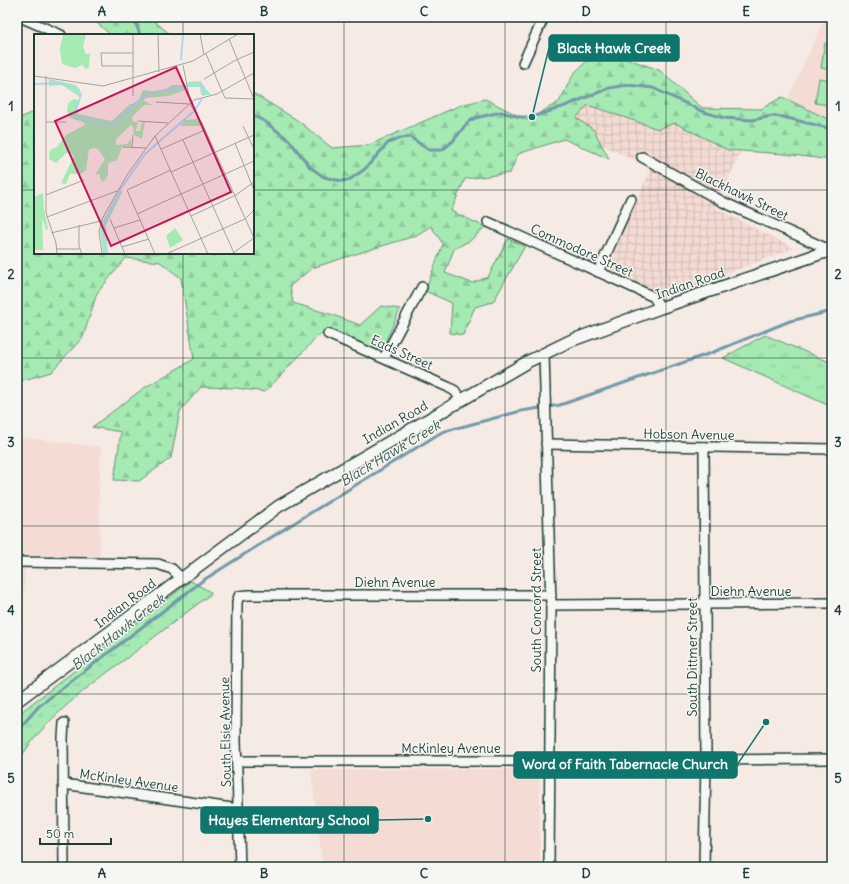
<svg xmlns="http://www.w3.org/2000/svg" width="849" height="884" viewBox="0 0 849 884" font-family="Delius,sans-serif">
	<defs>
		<pattern id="industrial-grid" width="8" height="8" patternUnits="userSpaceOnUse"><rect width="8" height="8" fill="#f4dbd3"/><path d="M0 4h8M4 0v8" fill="none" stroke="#d1bdb6"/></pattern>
		<pattern id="grass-tufts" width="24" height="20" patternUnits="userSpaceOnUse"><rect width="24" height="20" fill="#a5e9b3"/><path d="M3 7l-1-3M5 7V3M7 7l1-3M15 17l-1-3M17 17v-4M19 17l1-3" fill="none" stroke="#8ec99b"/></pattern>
		<pattern id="forest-firs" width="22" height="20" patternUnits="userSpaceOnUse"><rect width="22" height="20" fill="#a5e9b3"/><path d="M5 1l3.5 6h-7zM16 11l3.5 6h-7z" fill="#8ec99b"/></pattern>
	</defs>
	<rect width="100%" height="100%" fill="#f5eae4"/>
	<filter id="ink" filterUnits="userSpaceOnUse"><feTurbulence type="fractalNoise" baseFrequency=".025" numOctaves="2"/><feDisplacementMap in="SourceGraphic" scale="8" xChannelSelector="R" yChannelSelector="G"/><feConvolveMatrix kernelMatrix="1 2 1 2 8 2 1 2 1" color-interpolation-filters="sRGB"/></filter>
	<g filter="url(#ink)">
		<g fill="#f4dbd3">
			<polygon points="826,17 832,17 832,148 777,122"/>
			<polygon points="17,437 101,447 99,490 100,557 25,555 23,629 17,628"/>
			<polygon points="539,769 540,867 323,867 311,770"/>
		</g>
		<polygon fill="url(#industrial-grid)" points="598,58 751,129 715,208 794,248 667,296 607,269 651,168 566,128"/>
		<g fill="url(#grass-tufts)" stroke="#629374">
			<polygon points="765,335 832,363 832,407 723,358"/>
			<path d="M191,581L212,593C184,615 155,636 127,658C86,688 44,719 17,763V715Z"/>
		</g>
		<g fill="url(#forest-firs)" stroke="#629374">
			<polygon points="97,17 155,17 154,21 171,35 111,35 97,23"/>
			<polygon points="600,49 659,70 702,108 761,109 782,97 832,121 832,160 784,154 728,150 675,123 658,129 588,105 576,118 594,130 609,159 564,139 518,154 510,173 465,179 451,211 485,227 471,240 454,249 445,273 472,283 488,277 508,239 525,246 493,302 475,307 463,335 450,333 452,303 425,291 443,244 431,226 415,236 359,253 312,268 290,286 293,303 333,315 360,325 381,306 400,309 381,352 328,329 318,336 265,392 236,388 201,387 180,411 171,458 139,481 114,480 121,432 92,427 144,388 194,359 181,278 160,262 126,258 97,293 83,337 51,372 17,382 17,258 19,256 17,251 17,120 30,113 35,114 35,253 253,253 253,93 297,120 332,148 369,145 461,105 485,99 527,120 559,102 574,73"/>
		</g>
		<g fill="#a5e9b3" stroke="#629374">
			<polygon points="825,43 832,44 832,70 821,68"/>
			<polygon points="819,78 832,80 829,105 815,103"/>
		</g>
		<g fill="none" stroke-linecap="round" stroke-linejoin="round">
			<g stroke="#7399a9" stroke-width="3">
				<polyline points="136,17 135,20 140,35"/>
				<polyline points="253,116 264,121 289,140 310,167 324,177 341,181 349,180 365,169 388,143 400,138 410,137 429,150 442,150 453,141 468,122 475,118 501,112 520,117 532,117 565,106 609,88 628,85 653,88 704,112 724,118 752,120 772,116 783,117 832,129"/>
				<polyline points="17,731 39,706 202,581 294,523 442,432 521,411 560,405 711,353 790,321 832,311"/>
			</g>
			<defs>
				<g id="minor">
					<polyline points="20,17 61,35"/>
					<polyline points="523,63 544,17"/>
					<polyline points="642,157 723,202 832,251"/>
					<polyline points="488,222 654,297 660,308"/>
					<polyline points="598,272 631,199"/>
					<polyline points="328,334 448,387 455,391 461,400"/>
					<polyline points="544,353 551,605 549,867"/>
					<polyline points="384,358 422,287"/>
					<polyline points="546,444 832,449"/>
					<polyline points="17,562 158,564 172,569 181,578"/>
					<polyline points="551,605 832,603"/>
					<polyline points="237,761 549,761 832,759"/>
					<polyline points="63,784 239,809"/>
					<polyline points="64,867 63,738 64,723"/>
					<polyline points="240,867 236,740 237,602 239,596 248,595 551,595"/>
					<polyline points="704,867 706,760 704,447"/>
				</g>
				<polyline id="tertiary" points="17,701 279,506 529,361 570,341 660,308 819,254 832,251"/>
			</defs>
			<use href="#minor" stroke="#1f3d34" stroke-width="12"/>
			<use href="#tertiary" stroke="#1f3d34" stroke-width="14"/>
			<use href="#minor" stroke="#f6f6f2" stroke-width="9"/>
			<use href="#tertiary" stroke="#f6f6f2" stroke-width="11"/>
		</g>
	</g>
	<path fill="none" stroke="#1f3d34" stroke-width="1" stroke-opacity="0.55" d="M183,17V35M344,17V867M505,17V867M666,17V867M17,190H35M253,190H832M183,253V867M17,358H832M17,526H832M17,694H832"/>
	<g text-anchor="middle" stroke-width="3" stroke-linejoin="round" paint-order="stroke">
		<g font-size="13" fill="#1f3d34" stroke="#f6f6f2">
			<text transform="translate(742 194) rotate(26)" y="5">Blackhawk Street</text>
			<text transform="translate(582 250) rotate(24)" y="5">Commodore Street</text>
			<text transform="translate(690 283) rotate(-19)" y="5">Indian Road</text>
			<text transform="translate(402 352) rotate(24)" y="5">Eads Street</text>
			<text transform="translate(395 422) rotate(-30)" y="5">Indian Road</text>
			<text transform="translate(689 434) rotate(1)" y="5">Hobson Avenue</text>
			<text x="395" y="587">Diehn Avenue</text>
			<text x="751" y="596">Diehn Avenue</text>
			<text transform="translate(125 603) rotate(-37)" y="5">Indian Road</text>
			<text transform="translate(536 610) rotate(-90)" y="5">South Concord Street</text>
			<text transform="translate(692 657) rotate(-90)" y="5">South Dittmer Street</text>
			<text transform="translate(225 732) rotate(-91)" y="5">South Elsie Avenue</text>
			<text x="451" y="753">McKinley Avenue</text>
			<text transform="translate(129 780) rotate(8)" y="5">McKinley Avenue</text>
		</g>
		<g font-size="14" font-style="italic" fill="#3b5c5b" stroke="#f6f6f2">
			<text transform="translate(390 453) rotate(-31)" y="5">Black Hawk Creek</text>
			<text transform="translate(118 632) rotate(-38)" y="5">Black Hawk Creek</text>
		</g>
	</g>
	<g transform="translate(34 34)">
		<rect width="220" height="220" fill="#f5eae4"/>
		<path d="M164,85L167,92H146L151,86ZM85,157H89L72,191L74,220H69L66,195L68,188Z" fill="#a5e9b3"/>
		<path d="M29,0H52L49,13L52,20H56L55,33L52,35L48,31L41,34L28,30L26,15ZM15,45L42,51L46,56V63L28,51L15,52ZM167,47L168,50L177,61H167L166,53H155L154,48ZM138,51H150L151,56L134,62L111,64L110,67L118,71H110L98,83L99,88H104L102,97H106L108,88H111L108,105L100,101L99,93L97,91L82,105V111L93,110L97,105V112L88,113L83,126L74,129V141L71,146L68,148L65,140L61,141L71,125L64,115L60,114L55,115L52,136L47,140H36L32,150L27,149L40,122L37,119H32L22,129L15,125L16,116L23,113L32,101L51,91L49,88L36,84L33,77L34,69L40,65L44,66V80L78,87L96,70H103L109,56L127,58ZM9,159L10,176L14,195L12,196L9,186L0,184V163Z" fill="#a5e9b3"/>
		<path d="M0,180H8L9,216H0Z" fill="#a5e9b3"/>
		<path d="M141,194L149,206L136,214L132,202Z" fill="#a5e9b3"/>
		<path fill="none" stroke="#abd7f7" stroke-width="2" d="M147,26L149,0M0,50L27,49L39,53L47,60L41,80L43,83L78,91L82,90L87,81L93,80L96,73L116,59L162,50L170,53V62M161,76L168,65M72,220L69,192L86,156L111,120L159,78"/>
		<path fill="none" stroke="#9fa59e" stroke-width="1" d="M99,0V62M124,0L125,38M166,0L170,21M195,5L220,65M172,20L191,64L220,65M149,31L157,72L168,89L220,204M99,32H68L67,19H99M0,42L69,52L159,27L204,0M12,42V179L22,209L23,220M170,45L200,27L220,18M122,68L155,70M104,87L134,89M12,88H32M209,92L220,115M121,102L174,220M149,106L200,219M201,109L220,156M89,113L112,114M98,113L99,101M127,115L171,96M137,138L220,101M12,161L50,146M103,180L220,127M157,182L202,161L220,148M13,183L83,157M76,185L91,220M45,191V212L48,220M80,194L106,186M17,199L67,187M88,213L115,205M23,215H46M199,219L220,204M68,220L65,197L68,185L93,141L121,102L160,66L183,60L220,39M121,220L93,156L137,136M132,220L211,185L220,176"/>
		<path fill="#c2185b" fill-opacity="0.15" stroke="#c2185b" stroke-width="2" d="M142,33L197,158L77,212L21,87Z"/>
		<rect width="220" height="220" fill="none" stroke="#1f3d34" stroke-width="2"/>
	</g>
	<path fill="none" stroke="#0f766e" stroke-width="1.5" d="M532 117L549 48M766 722L737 765M428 819L378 820"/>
	<g fill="#0f766e" stroke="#f6f6f2" stroke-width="1.5">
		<circle cx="532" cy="117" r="4"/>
		<circle cx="766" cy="722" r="4"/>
		<circle cx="428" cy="819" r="4"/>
	</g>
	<g fill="#0f766e" stroke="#0f766e" stroke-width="1.5">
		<rect x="549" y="35" width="130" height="26" rx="4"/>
		<rect x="514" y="752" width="223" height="26" rx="4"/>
		<rect x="201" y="807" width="177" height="26" rx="4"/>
	</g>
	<g font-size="14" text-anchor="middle" font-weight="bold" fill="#fff">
		<text x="614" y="53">Black Hawk Creek</text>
		<text x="625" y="769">Word of Faith Tabernacle Church</text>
		<text x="289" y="825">Hayes Elementary School</text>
	</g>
	<rect width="849" height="884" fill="none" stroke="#f6f6f2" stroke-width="44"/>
	<path d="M40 838v6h71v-6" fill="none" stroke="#1f3d34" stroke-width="2"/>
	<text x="46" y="838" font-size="12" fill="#1f3d34" stroke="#f6f6f2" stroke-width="3" paint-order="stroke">50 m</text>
	<rect x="22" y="22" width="805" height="840" fill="none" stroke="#1f3d34" stroke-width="1.5"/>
	<g font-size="13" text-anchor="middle" font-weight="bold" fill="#1f3d34">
		<text x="102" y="16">A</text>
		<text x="264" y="16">B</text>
		<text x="424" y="16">C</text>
		<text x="586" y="16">D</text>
		<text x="746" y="16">E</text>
		<text x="11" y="111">1</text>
		<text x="838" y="111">1</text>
		<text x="11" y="279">2</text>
		<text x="838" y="279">2</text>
		<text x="11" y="447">3</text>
		<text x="838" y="447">3</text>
		<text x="11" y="615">4</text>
		<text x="838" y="615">4</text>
		<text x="11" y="783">5</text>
		<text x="838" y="783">5</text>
		<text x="102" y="878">A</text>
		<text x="264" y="878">B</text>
		<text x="424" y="878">C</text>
		<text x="586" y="878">D</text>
		<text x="746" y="878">E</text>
	</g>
</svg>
